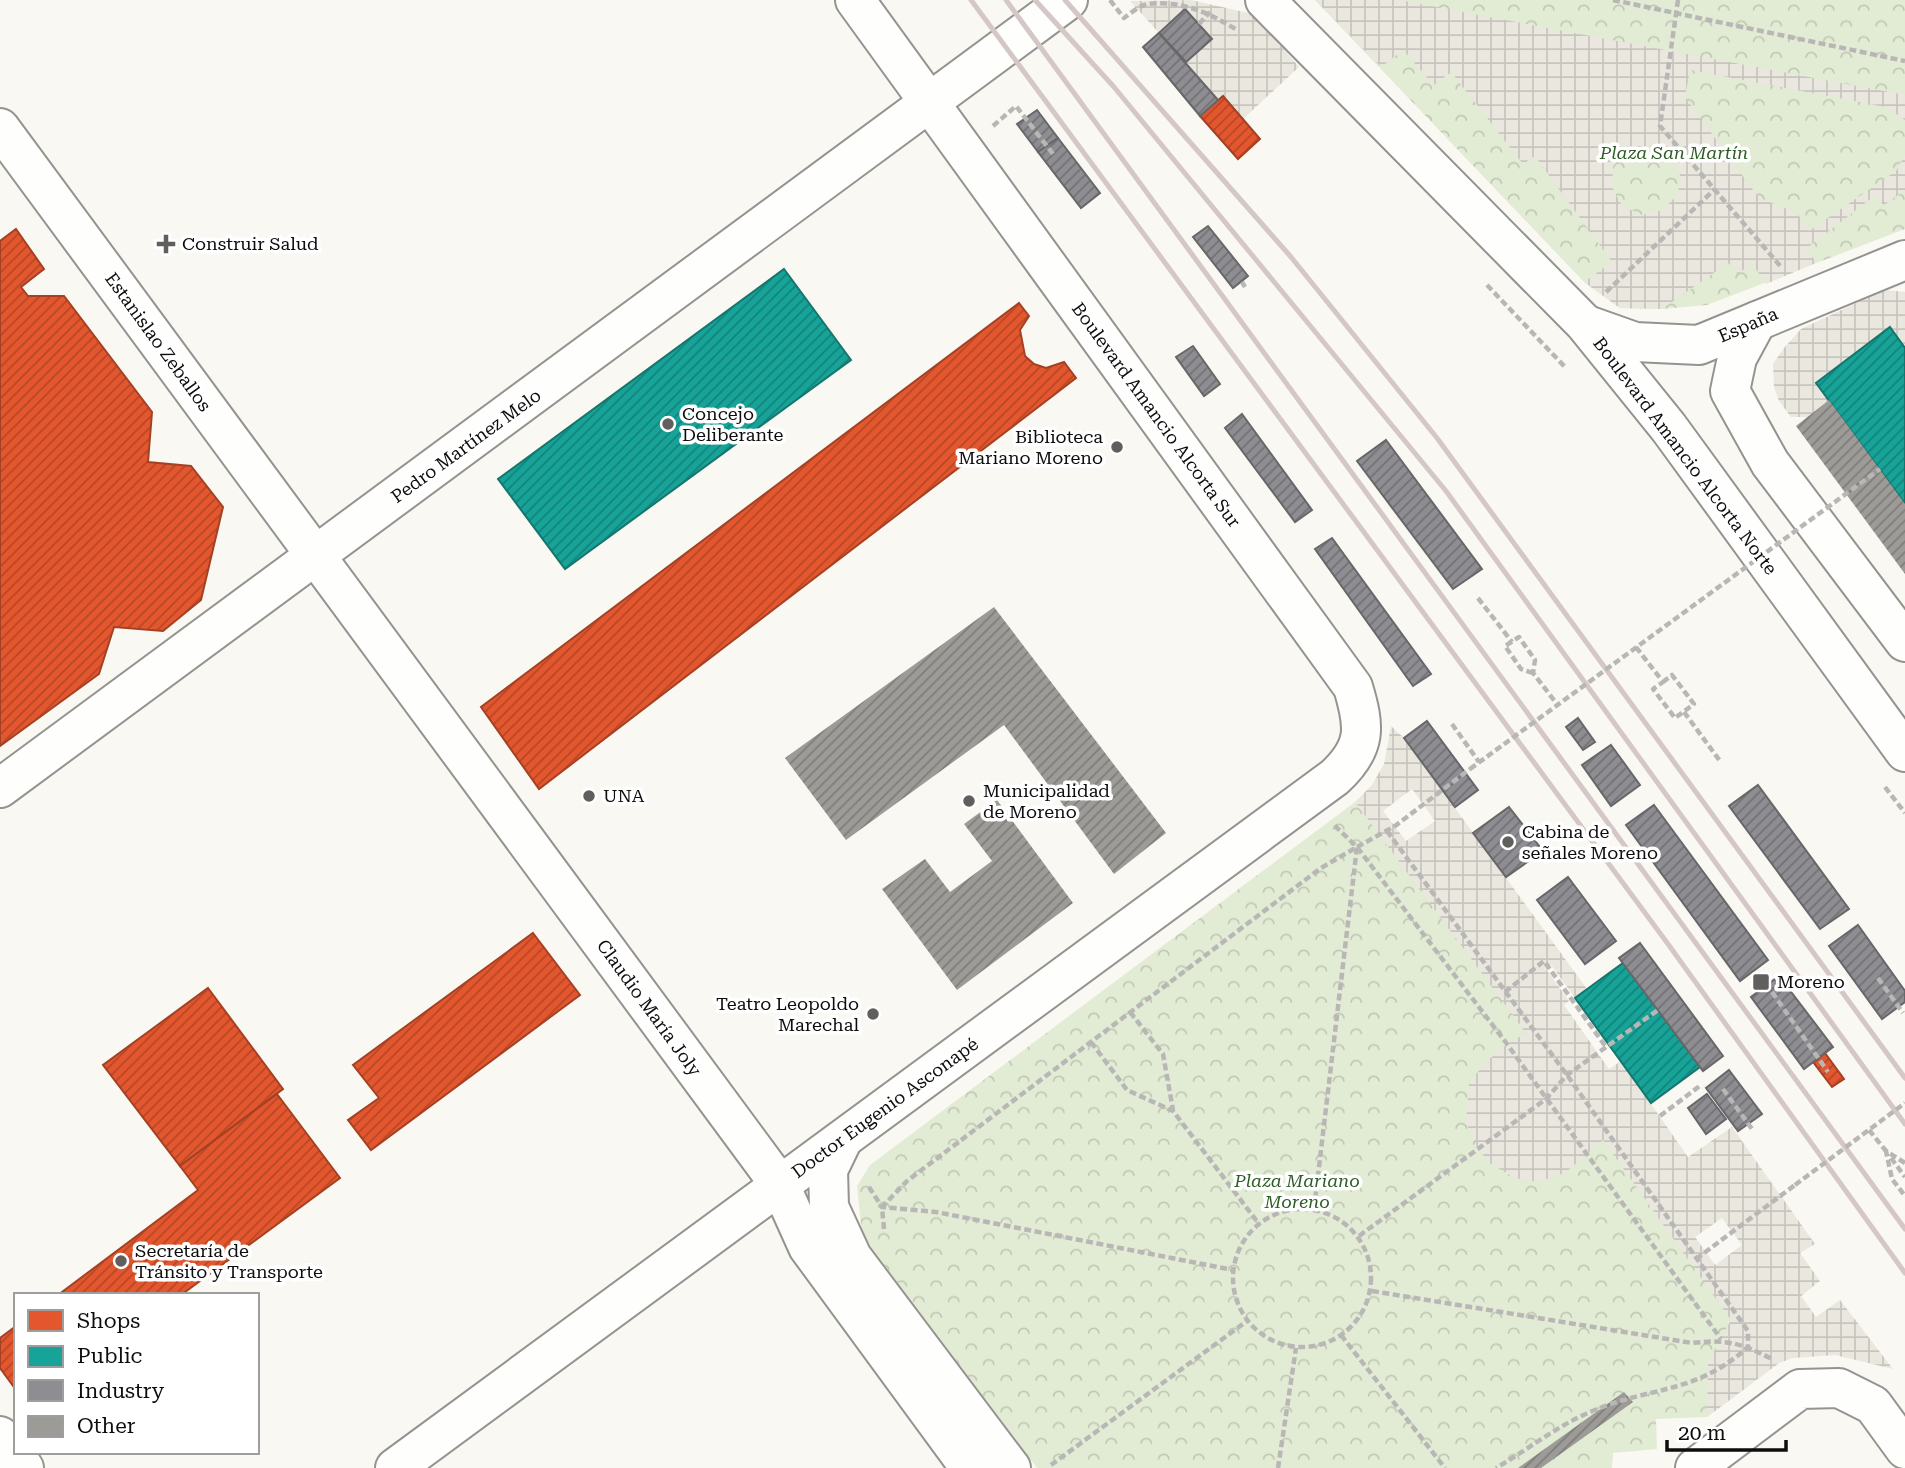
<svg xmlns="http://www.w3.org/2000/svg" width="1905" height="1468" viewBox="0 0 1905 1468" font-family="'Roboto Serif',serif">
	<defs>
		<pattern id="park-crowns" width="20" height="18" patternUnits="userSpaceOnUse" patternTransform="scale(1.75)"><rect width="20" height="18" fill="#e2ecd4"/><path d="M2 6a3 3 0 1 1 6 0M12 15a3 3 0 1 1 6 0" fill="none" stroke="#c1c9b5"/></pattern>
		<pattern id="plaza-grid" width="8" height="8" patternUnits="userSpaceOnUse" patternTransform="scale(1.75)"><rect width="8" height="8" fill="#e9e7de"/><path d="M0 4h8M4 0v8" fill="none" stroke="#c7c5bd"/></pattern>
		<pattern id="shops-hatch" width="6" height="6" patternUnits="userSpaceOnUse" patternTransform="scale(1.75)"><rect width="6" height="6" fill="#e4572e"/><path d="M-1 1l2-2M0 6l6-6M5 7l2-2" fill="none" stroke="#b74626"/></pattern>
		<pattern id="public-hatch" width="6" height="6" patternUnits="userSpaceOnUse" patternTransform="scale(1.75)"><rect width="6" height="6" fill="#17a398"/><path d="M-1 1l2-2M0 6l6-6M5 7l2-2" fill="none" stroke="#13837a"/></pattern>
		<pattern id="industry-hatch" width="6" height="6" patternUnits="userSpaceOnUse" patternTransform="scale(1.75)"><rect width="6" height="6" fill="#8d8d92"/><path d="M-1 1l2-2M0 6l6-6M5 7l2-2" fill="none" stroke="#727276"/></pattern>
		<pattern id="building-hatch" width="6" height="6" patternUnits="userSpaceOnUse" patternTransform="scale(1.75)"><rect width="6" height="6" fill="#9d9b97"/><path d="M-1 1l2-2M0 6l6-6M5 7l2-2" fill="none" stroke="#7e7d7a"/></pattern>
	</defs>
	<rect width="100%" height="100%" fill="#faf8f2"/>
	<g fill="url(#park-crowns)">
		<polygon points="1315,0 1905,0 1905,229 1707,305 1662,309 1620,308 1584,282"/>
		<polygon points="1355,802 1779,1363 1707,1417 1656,1419 1657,1449 1613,1453 1612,1468 1037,1468 862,1235 857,1186 870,1165"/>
	</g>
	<g fill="url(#plaza-grid)" fill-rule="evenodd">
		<polygon points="1191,0 1253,14 1299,67 1243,119 1223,96 1218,100 1186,62 1211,39 1186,9 1159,33 1130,1"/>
		<path d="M1315,0H1399L1905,95V120L1886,107L1690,70L1685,97L1759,198L1797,213L1809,231L1896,171L1905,155V190L1884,205L1874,196L1807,248L1816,263L1766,284L1752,263L1738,274L1728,263L1662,309L1620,308L1584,282L1612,262L1535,156L1523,164L1451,72L1434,85L1403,50L1381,67ZM1649,146L1669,154L1680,173L1678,194L1663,210L1642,215L1622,206L1612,187L1613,166L1628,150Z"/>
		<polygon points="1884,290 1905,292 1905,348 1890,328 1816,383 1829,400 1808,417 1791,417 1779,401 1774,387 1773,364 1784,348 1801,329"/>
		<path d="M1391,726L1404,738L1587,989L1575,998L1551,965L1546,969L1569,1001L1564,1005L1609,1069L1621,1061L1688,1157L1732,1127L1815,1244L1800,1253L1820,1281L1801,1296L1816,1317L1840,1300L1893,1369L1835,1355L1793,1358L1779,1363L1707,1417L1708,1362L1731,1320L1603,1140L1565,1173L1537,1182L1515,1178L1491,1164L1478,1149L1466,1123L1469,1083L1485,1063L1507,1044L1526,1033L1355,802L1372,785L1384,764ZM1412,789L1435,821L1406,841L1383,811ZM1722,1218L1742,1245L1715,1265L1695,1237Z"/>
	</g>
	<g fill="url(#shops-hatch)" stroke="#a44124" stroke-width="2">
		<polygon points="1223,96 1260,139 1238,159 1200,116"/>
		<polygon points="16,229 44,269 21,287 28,296 64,296 152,412 148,462 191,466 223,507 201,600 163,631 114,627 99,674 0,746 0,241"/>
		<polygon points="1019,303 1029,316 1020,330 1025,356 1034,364 1046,368 1064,362 1076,378 539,789 481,707"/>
		<polygon points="533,933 580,995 371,1150 348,1120 379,1098 353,1065"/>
		<polygon points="208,988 283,1089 180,1166 103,1065"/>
		<polygon points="1825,1053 1844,1079 1832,1087 1813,1062"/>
		<polygon points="277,1094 340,1178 181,1295 58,1295 198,1190 180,1166"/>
		<polygon points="16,1326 16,1390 0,1368 0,1338"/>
	</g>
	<g fill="url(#public-hatch)" stroke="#14766e" stroke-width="2">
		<polygon points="784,269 851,360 565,569 498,479"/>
		<polygon points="1890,327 1905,348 1905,504 1816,383"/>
		<polygon points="1623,963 1700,1067 1651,1103 1575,998"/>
	</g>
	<g fill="url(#industry-hatch)" stroke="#67676a" stroke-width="2">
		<polygon points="1185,9 1212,39 1186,62 1159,33"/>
		<polygon points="1159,33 1218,100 1200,116 1143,47"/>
		<polygon points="1037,110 1058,138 1038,152 1017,124"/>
		<polygon points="1058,138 1100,193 1081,208 1038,152"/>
		<polygon points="1208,226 1248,276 1233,288 1193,237"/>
		<polygon points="1193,346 1220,384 1204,396 1176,357"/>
		<polygon points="1242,414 1312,510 1295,522 1225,428"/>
		<polygon points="1386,440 1482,569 1453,589 1357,461"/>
		<polygon points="1332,538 1431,674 1413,686 1315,549"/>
		<polygon points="1578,718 1595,742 1583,750 1566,727"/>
		<polygon points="1427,721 1478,790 1455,807 1404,738"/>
		<polygon points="1611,745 1640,785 1611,806 1582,765"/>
		<polygon points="1758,785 1849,909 1820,929 1729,806"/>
		<polygon points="1654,805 1768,960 1740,981 1626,825"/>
		<polygon points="1509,807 1543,851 1506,877 1473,833"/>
		<polygon points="1568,877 1616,941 1585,964 1537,900"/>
		<polygon points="1858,925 1905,991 1905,1002 1882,1019 1829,946"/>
		<polygon points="1640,943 1723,1056 1703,1071 1619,958"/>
		<polygon points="1779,976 1833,1047 1804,1069 1751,997"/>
		<polygon points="1729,1070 1762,1114 1738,1131 1706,1088"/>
		<polygon points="1707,1094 1726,1119 1706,1134 1688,1108"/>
	</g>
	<g fill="url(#building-hatch)">
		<polygon points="1829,400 1905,504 1905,574 1796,426"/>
		<polygon points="994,607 1166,833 1114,874 1004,725 846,840 785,758"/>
		<polygon points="997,800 1073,903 957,990 882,889 925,859 950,892 992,861 964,824"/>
		<polygon points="1624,1392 1633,1402 1541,1468 1518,1468"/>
	</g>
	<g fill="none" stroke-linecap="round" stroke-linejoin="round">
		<defs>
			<g id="minor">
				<polyline points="1265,0 1585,324 1669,428 1905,752"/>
				<polyline points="0,128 780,1185 808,1247 970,1468"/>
				<polyline points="1757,321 1737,358 1730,391 1770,463 1905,642"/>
				<polyline points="1587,325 1635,342 1699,345 1905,260"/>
				<polyline points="0,788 1068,0"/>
				<polyline points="842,1141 828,1170 829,1207 852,1257 1011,1468"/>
				<polyline points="0,1436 24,1468"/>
				<path d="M395,1468L1335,777C1367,747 1365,727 1353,687L855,0"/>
				<polyline points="1695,1468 1800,1389 1839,1388 1873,1405 1905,1449"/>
			</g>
		</defs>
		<use href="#minor" stroke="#949390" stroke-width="42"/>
		<g stroke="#b8b7b6" stroke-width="4.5" stroke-dasharray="7 3.5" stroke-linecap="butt">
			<path d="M1110,0L1124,18C1131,13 1140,5 1148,4C1181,0 1210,13 1237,30"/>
			<polyline points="1613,0 1905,61"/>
			<polyline points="1678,0 1660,126 1782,268"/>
			<polyline points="1199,24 1210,12"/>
			<polyline points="993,126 1016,106 1053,154"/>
			<polyline points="1242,282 1245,287"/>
			<polyline points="1487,285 1565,367"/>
			<polyline points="1606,292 1715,189"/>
			<polyline points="1478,598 1512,642"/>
			<polyline points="1636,647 1663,682 1653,689 1675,718 1694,704 1672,675 1663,682"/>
			<polyline points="1533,673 1521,669 1505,646 1519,637 1535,660 1533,673 1557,704"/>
			<polyline points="1684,712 1720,761"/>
			<polyline points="1452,724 1479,762"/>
			<polyline points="1885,787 1905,813"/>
			<path d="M1387,831L1567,1075L1748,1331V1347C1695,1395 1649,1386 1590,1412C1557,1426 1527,1450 1496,1468"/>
			<polyline points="1357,847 1395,826 1470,769"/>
			<polyline points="1878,978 1903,1013"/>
			<polyline points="1505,992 1544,961 1606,1047"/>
			<polyline points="1772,992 1828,1072"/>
			<polyline points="1130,1012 1163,1054 1173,1110"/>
			<polyline points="1091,1042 1127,1090 1173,1111 1259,1224"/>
			<polyline points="1723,1089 1752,1129"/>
			<polyline points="1660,1116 1701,1085"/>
			<polyline points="1869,1130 1886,1151"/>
			<polyline points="1891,1158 1905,1177"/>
			<polyline points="1905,1163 1886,1151 1892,1179 1905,1196"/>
			<polyline points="869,1187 882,1207 936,1212 1233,1270"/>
			<circle cx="1302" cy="1278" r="69"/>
			<polyline points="1314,1209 1357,847 1335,826"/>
			<polyline points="884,1229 882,1207 907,1181 1321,868 1357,847 1507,1044 1721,1339"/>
			<polyline points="1359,1236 1546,1099 1567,1075 1658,1010"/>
			<polyline points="1696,1259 1795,1185"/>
			<path d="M1372,1291L1692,1343C1726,1339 1741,1343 1772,1359"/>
			<polyline points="1341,1335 1445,1468"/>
			<polyline points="1051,1465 1247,1321"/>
			<polyline points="1278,1468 1296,1348"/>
		</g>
		<use href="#minor" stroke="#fefefd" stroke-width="38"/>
		<g stroke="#d5c7c6" stroke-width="5">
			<polyline points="971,0 1668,944 1905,1273"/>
			<polyline points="1006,0 1905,1229"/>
			<polyline points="1035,0 1114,87 1446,491 1905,1124"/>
			<polyline points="1065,0 1291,257 1437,438 1905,1078"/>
		</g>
		<g stroke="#b8b7b6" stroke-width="4.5" stroke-dasharray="7 3.5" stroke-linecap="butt">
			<polyline points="1470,769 1880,469"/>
			<polyline points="1795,1185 1905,1103"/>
		</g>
	</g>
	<g fill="#605f5d" stroke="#fff" stroke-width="2.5">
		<path d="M162.5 233.5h7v7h7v7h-7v7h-7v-7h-7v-7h7z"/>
		<circle cx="668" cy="424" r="7"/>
		<circle cx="1117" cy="447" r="7"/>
		<circle cx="589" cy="796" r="7"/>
		<circle cx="969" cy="801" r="7"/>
		<circle cx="1508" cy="842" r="7"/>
		<rect x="1752" y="973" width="18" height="18" rx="3.5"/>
		<circle cx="873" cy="1014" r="7"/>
		<circle cx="121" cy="1261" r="7"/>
	</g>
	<g text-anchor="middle" stroke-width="7" stroke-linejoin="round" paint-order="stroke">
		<g font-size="18" font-style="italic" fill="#2d5c25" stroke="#fff">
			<text x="1674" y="159">Plaza San Martín</text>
			<text x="1297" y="1187">Plaza Mariano<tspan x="1297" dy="21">Moreno</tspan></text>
		</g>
		<g font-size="18" fill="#0d0d0d" stroke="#fff" text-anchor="start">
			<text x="182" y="250">Construir Salud</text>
			<text x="682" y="420">Concejo<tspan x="682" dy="21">Deliberante</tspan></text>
			<text x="1103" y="443" text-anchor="end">Biblioteca<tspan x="1103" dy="21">Mariano Moreno</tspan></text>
			<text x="983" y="797">Municipalidad<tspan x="983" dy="21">de Moreno</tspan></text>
			<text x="603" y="802">UNA</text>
			<text x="1522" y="838">Cabina de<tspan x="1522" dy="21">señales Moreno</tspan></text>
			<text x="1777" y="988">Moreno</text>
			<text x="859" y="1010" text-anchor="end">Teatro Leopoldo<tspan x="859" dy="21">Marechal</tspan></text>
			<text x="135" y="1257">Secretaría de<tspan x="135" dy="21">Tránsito y Transporte</tspan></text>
		</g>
		<g font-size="18" fill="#0d0d0d" stroke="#fff">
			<text transform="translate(1748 325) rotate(-23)" y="6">España</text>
			<text transform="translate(158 342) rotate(54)" y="6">Estanislao Zeballos</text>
			<text transform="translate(1156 415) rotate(54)" y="6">Boulevard Amancio Alcorta Sur</text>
			<text transform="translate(466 446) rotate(-36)" y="6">Pedro Martínez Melo</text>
			<text transform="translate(1685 456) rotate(53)" y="6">Boulevard Amancio Alcorta Norte</text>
			<text transform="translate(649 1008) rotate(54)" y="6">Claudio María Joly</text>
			<text transform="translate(885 1108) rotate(-36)" y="6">Doctor Eugenio Asconapé</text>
		</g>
	</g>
	<rect x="14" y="1293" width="245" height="161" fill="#ffffff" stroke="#9e9e9e" stroke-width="2"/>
	<rect x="28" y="1310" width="35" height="21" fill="#e4572e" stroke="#9e9e9e" stroke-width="2"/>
	<text x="77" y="1328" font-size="21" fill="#0d0d0d">Shops</text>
	<rect x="28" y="1346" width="35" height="21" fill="#17a398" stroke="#9e9e9e" stroke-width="2"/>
	<text x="77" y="1363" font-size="21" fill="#0d0d0d">Public</text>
	<rect x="28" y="1380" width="35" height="21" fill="#8d8d92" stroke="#9e9e9e" stroke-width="2"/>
	<text x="77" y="1398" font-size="21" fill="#0d0d0d">Industry</text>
	<rect x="28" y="1416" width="35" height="21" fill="#9d9b97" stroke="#9e9e9e" stroke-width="2"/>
	<text x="77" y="1433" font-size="21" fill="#0d0d0d">Other</text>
	<path d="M1667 1440v10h119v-10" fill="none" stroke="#0d0d0d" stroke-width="3.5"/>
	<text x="1678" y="1440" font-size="21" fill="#0d0d0d" stroke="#ffffff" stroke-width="5" paint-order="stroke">20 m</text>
</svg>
